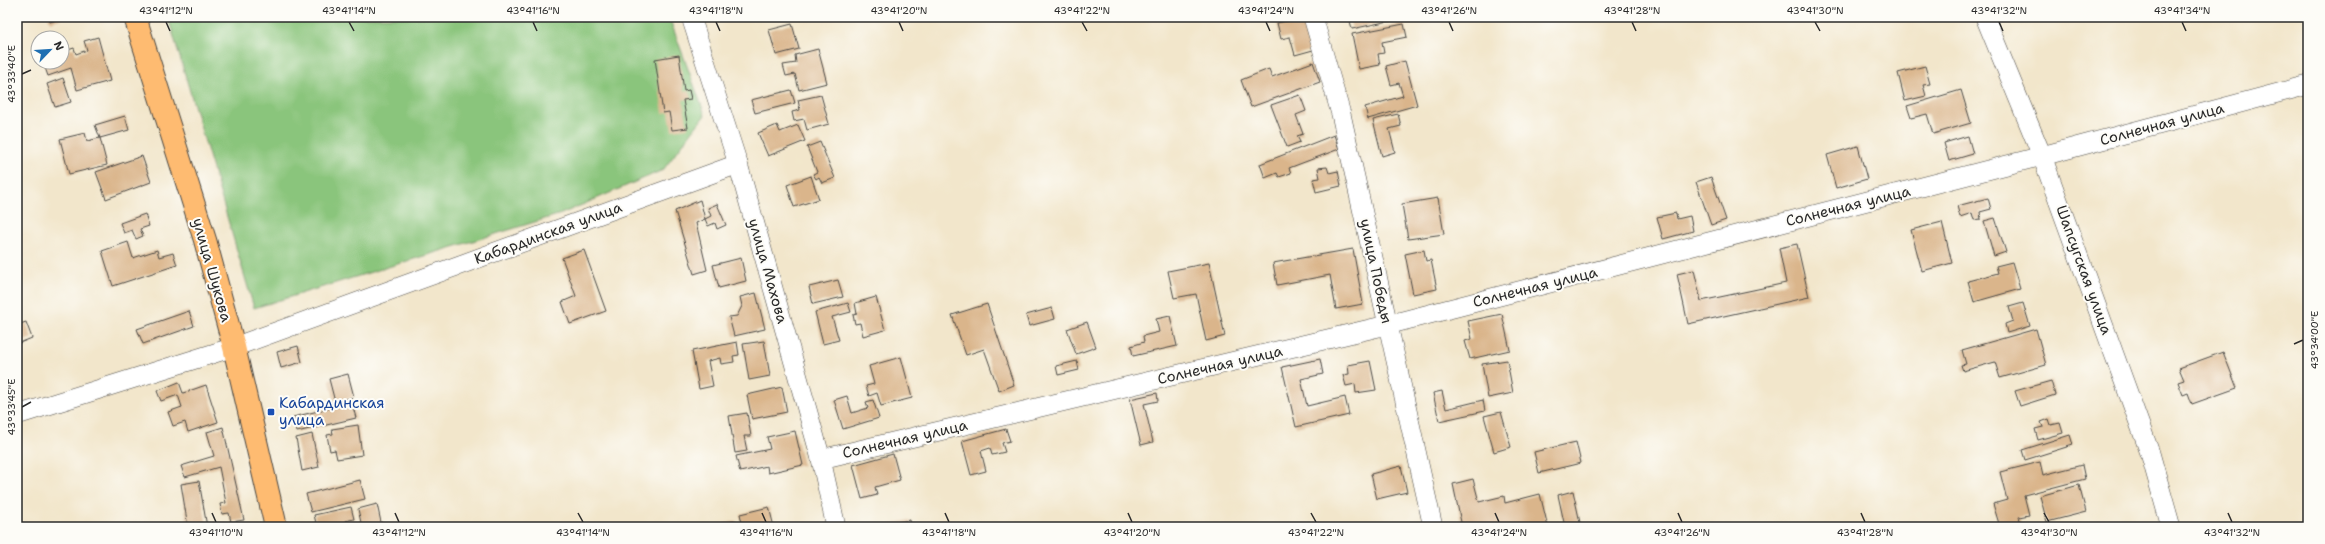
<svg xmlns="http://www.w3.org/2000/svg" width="2325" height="544" viewBox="0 0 2325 544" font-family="'Shantell Sans',sans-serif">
	<rect width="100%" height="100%" fill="#fdfcf7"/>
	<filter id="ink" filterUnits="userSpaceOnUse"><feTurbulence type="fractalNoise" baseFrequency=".025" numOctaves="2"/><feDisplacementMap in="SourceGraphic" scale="8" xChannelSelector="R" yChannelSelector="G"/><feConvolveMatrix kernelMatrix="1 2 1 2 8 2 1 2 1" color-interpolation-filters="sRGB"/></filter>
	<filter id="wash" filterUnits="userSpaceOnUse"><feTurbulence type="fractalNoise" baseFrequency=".012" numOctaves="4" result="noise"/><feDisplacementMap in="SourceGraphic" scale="16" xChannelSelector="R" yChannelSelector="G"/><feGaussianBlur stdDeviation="0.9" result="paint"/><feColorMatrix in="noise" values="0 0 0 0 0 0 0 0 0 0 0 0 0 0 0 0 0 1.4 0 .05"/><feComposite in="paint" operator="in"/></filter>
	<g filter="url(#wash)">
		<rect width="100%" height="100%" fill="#f2e6cb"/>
		<polygon fill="#8ac57b" stroke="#5a7853" points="168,17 669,17 705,115 663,170 561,214 254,308"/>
		<g id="blocks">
			<g fill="#dab58b">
				<polygon points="48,17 65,17 50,22"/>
				<polygon points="1305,17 1313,50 1295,55 1290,37 1281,39 1277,23"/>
				<polygon points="1349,17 1403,17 1403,18 1352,29"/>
				<polygon points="792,24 799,49 776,55 769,30"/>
				<polygon points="1404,24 1407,37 1382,42 1384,53 1378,54 1380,65 1359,69 1352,34"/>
				<polygon points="98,37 110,81 77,90 71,68 48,76 43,62 62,62 62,41 65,40 68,50 74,48 76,54 87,50 84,41"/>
				<polygon points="818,49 827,83 799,90 795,74 786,76 783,65 796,63 795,55"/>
				<polygon points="679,55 684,91 689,90 691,99 683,100 688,128 672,130 669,112 663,113 655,59"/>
				<polygon points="1405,61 1417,105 1368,119 1365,107 1403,96 1399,83 1391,85 1386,66"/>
				<polygon points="1313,62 1320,82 1251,107 1241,80 1269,69 1272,77"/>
				<polygon points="1925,66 1930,84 1923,85 1926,96 1905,101 1898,73"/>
				<polygon points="63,78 71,102 55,107 47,84"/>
				<polygon points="791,90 795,103 755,113 751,100"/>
				<polygon points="1961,90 1971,123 1933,134 1927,114 1911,118 1907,106"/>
				<polygon points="821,95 829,124 807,130 804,119 794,121 792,112 800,110 798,100"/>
				<polygon points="1300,95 1306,111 1296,115 1303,134 1297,136 1300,142 1287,147 1271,105"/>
				<polygon points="1398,114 1401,126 1389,129 1395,152 1382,156 1373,120"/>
				<polygon points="125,116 129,130 100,138 95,125"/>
				<polygon points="777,125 780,132 798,125 805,141 768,156 758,133"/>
				<polygon points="85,133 87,141 100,138 107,165 69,174 60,139"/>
				<polygon points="1334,135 1339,149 1289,168 1291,173 1279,177 1277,173 1265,178 1260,164"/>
				<polygon points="1968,136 1973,154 1949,161 1944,143"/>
				<polygon points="820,142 835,178 822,183 819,177 816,179 813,174 817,172 807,147"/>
				<polygon points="1858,146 1867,179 1836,188 1827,155"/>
				<polygon points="142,156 151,182 106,199 96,172"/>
				<polygon points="1327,167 1329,173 1338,171 1341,186 1316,192 1313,179 1320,178 1318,168"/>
				<polygon points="811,176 819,199 794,207 787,185"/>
				<polygon points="1711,177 1726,220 1711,225 1696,182"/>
				<polygon points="1438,198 1444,234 1408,239 1402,204"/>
				<polygon points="1988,198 1991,209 1980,212 1981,219 1974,220 1972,213 1960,217 1957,206"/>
				<polygon points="700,200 705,219 696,223 707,270 694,274 675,211"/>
				<polygon points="717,204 726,225 717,229 715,223 708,226 705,219 711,216 708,208"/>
				<polygon points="1676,213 1677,219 1690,216 1693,231 1663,239 1657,217"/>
				<polygon points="145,214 149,226 140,229 143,236 136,239 132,230 124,233 120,223"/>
				<polygon points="1995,218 2006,252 1994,256 1984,221"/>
				<polygon points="1942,222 1952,263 1922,271 1911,230"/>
				<polygon points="128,242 133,258 157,250 159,257 173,253 177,265 113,286 102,251"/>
				<polygon points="1797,244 1809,297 1688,324 1677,274 1694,270 1701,301 1786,283 1779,248"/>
				<polygon points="1353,249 1363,304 1336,309 1330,275 1277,285 1273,263"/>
				<polygon points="584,250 606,311 570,324 562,302 576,296 562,258"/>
				<polygon points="1424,250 1426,261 1431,260 1437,289 1413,294 1405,254"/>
				<polygon points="741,258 746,281 719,288 713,265"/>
				<polygon points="2012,262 2020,289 1974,302 1968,281 1998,273 1996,266"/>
				<polygon points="1209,263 1225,336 1206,341 1196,294 1174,298 1168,271"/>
				<polygon points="838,280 843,297 813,304 809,287"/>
				<polygon points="756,293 765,329 734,336 729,317 737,316 742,306 740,297"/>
				<polygon points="876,297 885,330 863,336 860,323 855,324 853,315 857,314 855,303"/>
				<polygon points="848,303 851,312 832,317 839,340 823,344 815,312"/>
				<polygon points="2023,303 2030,326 2007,333 2005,324 2013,321 2009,307"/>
				<polygon points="987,304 1014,385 999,391 984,349 966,355 952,315"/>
				<polygon points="1052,308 1055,319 1029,326 1026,315"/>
				<polygon points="189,311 194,326 143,344 137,329"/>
				<polygon points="1502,314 1510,350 1470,359 1465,341 1472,339 1468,321"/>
				<polygon points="1170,316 1177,346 1133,356 1131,346 1144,342 1143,336 1159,332 1156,319"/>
				<polygon points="26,322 32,338 17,344 17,325"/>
				<polygon points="1087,322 1096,347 1076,354 1067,329"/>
				<polygon points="2036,329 2046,365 2000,378 1995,362 1963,371 1961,365 1966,364 1962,350"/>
				<polygon points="764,341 770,376 749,380 743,344"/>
				<polygon points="737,342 739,355 733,356 734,362 721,364 720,358 708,361 713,386 699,389 692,351"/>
				<polygon points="298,346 302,362 281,368 277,352"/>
				<polygon points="2223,352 2237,388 2192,404 2188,393 2183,395 2178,382 2184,380 2179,368"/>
				<polygon points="901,357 912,398 881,406 877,393 869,396 866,386 874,384 869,366"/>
				<polygon points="1320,359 1323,374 1301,379 1307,406 1345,397 1349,415 1296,427 1282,367"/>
				<polygon points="1507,360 1513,393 1488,398 1482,364"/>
				<polygon points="1077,361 1079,370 1058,375 1056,366"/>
				<polygon points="1370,361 1376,390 1356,393 1355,384 1346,386 1343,375 1349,374 1348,365"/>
				<polygon points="348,374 354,397 335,402 329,379"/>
				<polygon points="2051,381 2055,395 2020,406 2015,391"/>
				<polygon points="179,382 183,393 206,385 218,422 188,432 185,422 173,426 168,412 182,407 178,395 161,401 157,391"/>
				<polygon points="782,387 787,412 752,419 747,395"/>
				<polygon points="1442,391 1446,409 1483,400 1485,411 1439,421 1433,393"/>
				<polygon points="1157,393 1158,401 1144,404 1153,442 1141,445 1130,399"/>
				<polygon points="847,396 852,413 868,408 866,402 873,400 879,418 843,429 834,400"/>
				<polygon points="352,403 356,418 297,432 293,417"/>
				<polygon points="1501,412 1511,447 1494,452 1484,416"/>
				<polygon points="747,413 751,436 744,436 747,451 735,453 729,416"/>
				<polygon points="2049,419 2051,425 2060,423 2063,433 2038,440 2035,429 2043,427 2041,422"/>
				<polygon points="358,425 362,455 337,459 335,450 330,451 327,435 333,434 332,429"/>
				<polygon points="223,427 244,520 231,522 229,513 222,514 220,504 226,503 219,467 185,477 181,466 214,456 207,432"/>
				<polygon points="1006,429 1010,441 1002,443 1005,452 992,455 990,448 981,451 986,471 971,475 962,441"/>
				<polygon points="795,431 803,465 768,473 767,466 740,472 736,456 770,449 767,437"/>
				<polygon points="312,434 319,467 302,471 296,438"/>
				<polygon points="2070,435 2073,445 2025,460 2022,450"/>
				<polygon points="1576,442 1581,463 1539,473 1534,452"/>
				<polygon points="893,454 900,480 875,487 877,495 862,499 853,465"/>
				<polygon points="2040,462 2043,475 2082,465 2085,479 2024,495 2029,515 2019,517 2022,527 2000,527 1993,504 2007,500 2000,472"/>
				<polygon points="1401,466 1407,492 1377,499 1371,474"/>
				<polygon points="1473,479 1479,502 1504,496 1505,503 1540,494 1548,527 1462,527 1453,484"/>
				<polygon points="360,480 365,499 311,512 306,494"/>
				<polygon points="199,481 207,527 188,527 181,484"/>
				<polygon points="2079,485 2086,512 2047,522 2040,496"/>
				<polygon points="1573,491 1581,527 1565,527 1558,495"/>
				<polygon points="377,504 382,527 362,527 358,509"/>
				<polygon points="351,507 354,519 345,521 346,527 317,527 314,515"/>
				<polygon points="769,507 774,527 743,527 740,514"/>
				<polygon points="910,520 911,527 881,527 881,526"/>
				<polygon points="736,521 737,527 725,527 724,524"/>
			</g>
		</g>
	</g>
	<g filter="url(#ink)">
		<use href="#blocks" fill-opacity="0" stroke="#494743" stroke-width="1"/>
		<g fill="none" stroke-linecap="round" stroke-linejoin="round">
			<defs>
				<g id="minor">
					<polyline points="691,17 738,164 821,459 836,527"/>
					<polyline points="1313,17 1341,114 1433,527"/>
					<polyline points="1985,17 2042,156 2150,453 2171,527"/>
					<polyline points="17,415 234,347 738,164"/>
					<polyline points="821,459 1387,325 2042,156 2308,85"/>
				</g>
				<polyline id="major" points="135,17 205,240 234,347 276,527"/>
			</defs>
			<use href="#minor" stroke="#494743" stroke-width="20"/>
			<use href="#major" stroke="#494743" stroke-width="24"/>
			<use href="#minor" stroke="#fff" stroke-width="19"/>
			<use href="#major" stroke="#febb71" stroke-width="22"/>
		</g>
	</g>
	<path fill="none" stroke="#2b2b2b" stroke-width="1.5" d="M166,22L170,31M349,22L354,31M533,22L537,31M716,22L720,31M899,22L903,31M1082,22L1087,31M1266,22L1270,31M1449,22L1453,31M1632,22L1636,31M1815,22L1820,31M1999,22L2003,31M2182,22L2186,31M22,74L31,70M2294,344L2303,340M22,407L31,402M212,513L216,522M395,513L399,522M578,513L583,522M762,513L766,522M945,513L949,522M1128,513L1132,522M1311,513L1316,522M1495,513L1499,522M1678,513L1682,522M1861,513L1865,522M2044,513L2049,522M2228,513L2232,522"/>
	<rect fill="#1a4fb4" stroke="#fdfcf7" stroke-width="1.5" x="267" y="408" width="8" height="8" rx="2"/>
	<g text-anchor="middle" stroke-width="4" stroke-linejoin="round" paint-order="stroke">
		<g font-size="15" fill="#2b2b2b" stroke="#fdfcf7">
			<text transform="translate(2162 124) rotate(-15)" y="5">Солнечная улица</text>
			<text transform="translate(1848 206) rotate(-14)" y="5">Солнечная улица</text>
			<text transform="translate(548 233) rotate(-20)" y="5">Кабардинская улица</text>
			<text transform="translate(212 270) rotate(74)" y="5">улица Шукова</text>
			<text transform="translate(2084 270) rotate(70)" y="5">Шапсугская улица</text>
			<text transform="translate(768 271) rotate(74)" y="5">улица Махова</text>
			<text transform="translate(1376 271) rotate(78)" y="5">улица Победы</text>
			<text transform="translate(1535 287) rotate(-14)" y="5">Солнечная улица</text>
			<text transform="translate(1220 365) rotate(-13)" y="5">Солнечная улица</text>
			<text transform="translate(905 439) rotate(-13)" y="5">Солнечная улица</text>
		</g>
		<g font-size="15" fill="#164399" stroke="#fdfcf7" text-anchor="start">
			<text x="279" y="408">Кабардинская<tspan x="279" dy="17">улица</tspan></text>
		</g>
	</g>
	<rect width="2325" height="544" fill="none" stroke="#fdfcf7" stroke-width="44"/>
	<g transform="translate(50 50) rotate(65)"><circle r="19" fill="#fdfcf7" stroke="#a9a8a5"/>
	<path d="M0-3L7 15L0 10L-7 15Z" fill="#1f6fb2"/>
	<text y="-6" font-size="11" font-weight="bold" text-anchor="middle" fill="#2b2b2b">N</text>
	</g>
	<rect x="22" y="22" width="2281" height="500" fill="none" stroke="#2b2b2b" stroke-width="1.5"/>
	<g font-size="10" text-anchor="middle" fill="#2b2b2b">
		<text x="166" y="14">43°41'12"N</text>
		<text x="349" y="14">43°41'14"N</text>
		<text x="533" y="14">43°41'16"N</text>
		<text x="716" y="14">43°41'18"N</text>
		<text x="899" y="14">43°41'20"N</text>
		<text x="1082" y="14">43°41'22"N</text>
		<text x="1266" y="14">43°41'24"N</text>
		<text x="1449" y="14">43°41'26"N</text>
		<text x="1632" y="14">43°41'28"N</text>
		<text x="1815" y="14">43°41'30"N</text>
		<text x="1999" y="14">43°41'32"N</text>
		<text x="2182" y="14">43°41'34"N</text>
		<text transform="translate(11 74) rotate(-90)" y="4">43°33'40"E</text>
		<text transform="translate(2314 340) rotate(-90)" y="4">43°34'00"E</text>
		<text transform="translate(11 407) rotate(-90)" y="4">43°33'45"E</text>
		<text x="216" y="536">43°41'10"N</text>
		<text x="399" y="536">43°41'12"N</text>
		<text x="583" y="536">43°41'14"N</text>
		<text x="766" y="536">43°41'16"N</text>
		<text x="949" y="536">43°41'18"N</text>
		<text x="1132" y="536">43°41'20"N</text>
		<text x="1316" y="536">43°41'22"N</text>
		<text x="1499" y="536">43°41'24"N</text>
		<text x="1682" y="536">43°41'26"N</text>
		<text x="1865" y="536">43°41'28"N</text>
		<text x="2049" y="536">43°41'30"N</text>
		<text x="2232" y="536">43°41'32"N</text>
	</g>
</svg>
